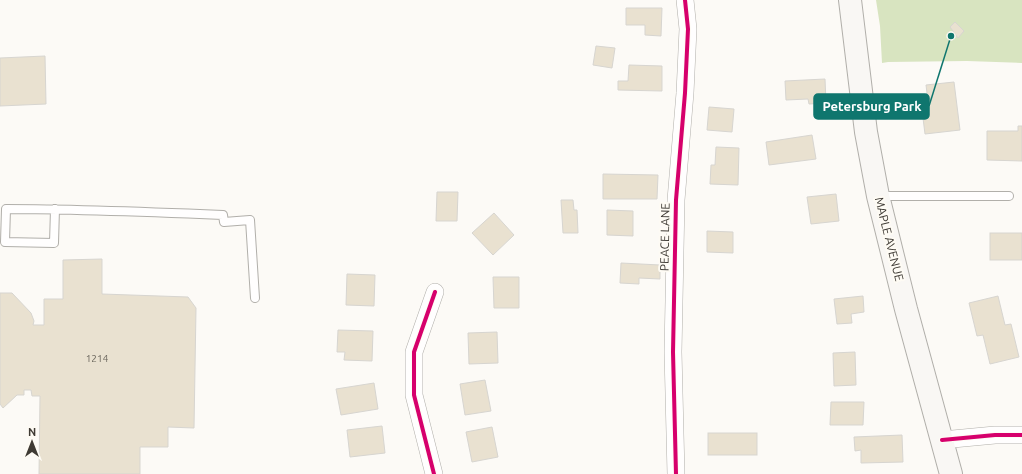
<svg xmlns="http://www.w3.org/2000/svg" width="1022" height="474" viewBox="0 0 1022 474" font-family="Ubuntu,sans-serif">
	<rect width="100%" height="100%" fill="#fcfaf6"/>
	<polygon fill="#d8e4c0" points="876,0 1022,0 1022,63 967,61 888,62 882,63 880,26"/>
	<g fill="#e9e1d0" stroke="#d7d5d0">
		<polygon points="626,8 662,8 661,36 645,35 645,25 626,25"/>
		<polygon points="955,22 964,31 958,38 950,27"/>
		<polygon points="596,46 615,48 612,68 593,65"/>
		<polygon points="45,56 46,104 0,106 0,58"/>
		<polygon points="629,65 662,66 662,91 618,90 618,81 628,81"/>
		<polygon points="825,79 826,103 809,104 808,99 786,100 785,81"/>
		<polygon points="954,82 960,130 925,134 922,110 929,109 926,85"/>
		<polygon points="709,107 734,109 732,132 707,130"/>
		<polygon points="1018,126 1022,126 1022,161 987,160 987,131 1018,131"/>
		<polygon points="812,135 816,159 769,165 766,142"/>
		<polygon points="716,147 739,148 738,185 710,184 711,165 715,165"/>
		<polygon points="603,174 658,175 657,199 603,199"/>
		<polygon points="437,192 458,192 457,221 436,221"/>
		<polygon points="836,194 839,221 811,224 807,197"/>
		<polygon points="561,200 573,200 574,210 577,210 578,233 563,233"/>
		<polygon points="607,210 633,211 633,236 607,235"/>
		<polygon points="494,213 514,235 493,255 472,233"/>
		<polygon points="707,231 733,232 733,253 707,252"/>
		<rect x="990" y="233" width="32" height="27"/>
		<polygon points="102,259 102,294 188,297 196,308 194,428 168,427 168,447 140,447 140,474 39,474 40,396 32,396 31,390 24,390 24,395 17,395 3,408 0,404 0,293 12,293 31,313 34,321 33,325 44,325 44,299 63,299 63,260"/>
		<polygon points="621,263 660,265 660,279 639,278 639,284 620,283"/>
		<polygon points="347,274 375,275 374,306 346,305"/>
		<polygon points="493,277 519,277 519,308 494,308"/>
		<polygon points="863,296 864,312 851,314 852,323 837,324 834,299"/>
		<polygon points="998,296 1005,325 1011,324 1019,357 990,364 983,335 977,336 969,303"/>
		<polygon points="338,330 373,331 372,361 344,360 345,352 337,352"/>
		<polygon points="497,332 498,363 469,364 468,333"/>
		<polygon points="855,352 856,385 834,386 833,353"/>
		<polygon points="485,380 491,411 465,415 460,384"/>
		<polygon points="374,383 378,409 341,415 336,389"/>
		<polygon points="831,402 864,402 863,425 830,425"/>
		<polygon points="382,426 385,453 350,457 347,430"/>
		<polygon points="492,427 498,457 472,462 466,432"/>
		<rect x="708" y="433" width="49" height="22"/>
		<polygon points="902,435 903,462 861,463 861,450 855,451 854,437"/>
	</g>
	<g fill="none" stroke-linecap="round" stroke-linejoin="round">
		<defs>
			<g id="lane">
				<polyline points="879,196 1009,196"/>
				<path d="M55,209L54,243L5,242L6,209C79,209 151,212 223,215L224,222L250,220L255,298"/>
			</g>
			<g id="street">
				<polyline points="942,440 995,435 1022,435"/>
				<polyline points="434,474 414,395 414,352 435,292"/>
				<polyline points="676,474 673,352 676,200 685,93 688,29 685,0"/>
			</g>
			<polyline id="secondary" points="850,0 866,132 878,196 906,309 951,474"/>
		</defs>
		<use href="#lane" stroke="#b1afaa" stroke-width="10"/>
		<use href="#street" stroke="#b1afaa" stroke-width="18"/>
		<use href="#secondary" stroke="#b1afaa" stroke-width="24"/>
		<use href="#lane" stroke="#fffefe" stroke-width="8"/>
		<use href="#street" stroke="#fffefe" stroke-width="17"/>
		<use href="#secondary" stroke="#f9f7f4" stroke-width="22"/>
		<defs>
			<g id="cycleway">
				<polyline points="942,440 995,435 1022,435"/>
				<polyline points="434,474 414,395 414,352 435,292"/>
				<polyline points="676,474 673,352 676,200 685,93 688,29 685,0"/>
			</g>
		</defs>
		<use href="#cycleway" stroke="#fefbf4" stroke-width="6"/>
		<use href="#cycleway" stroke="#d6006c" stroke-width="4"/>
	</g>
	<g text-anchor="middle" stroke-width="4" stroke-linejoin="round" paint-order="stroke">
		<g font-size="10" fill="#69645b">
			<text x="97" y="362">1214</text>
		</g>
		<g font-size="12" fill="#3e3a34" stroke="#fefbf4">
			<text transform="translate(665 237) rotate(-89)" y="4">PEACE LANE</text>
			<text transform="translate(889 239) rotate(76)" y="4">MAPLE AVENUE</text>
		</g>
	</g>
	<path fill="none" stroke="#0f766e" stroke-width="1.5" d="M951 36L929 106"/>
	<circle fill="#0f766e" stroke="#fefbf4" stroke-width="1.5" cx="951" cy="36" r="4"/>
	<rect fill="#0f766e" stroke="#0f766e" stroke-width="1.5" x="814" y="94" width="115" height="25" rx="4"/>
	<g font-size="13" text-anchor="middle" font-weight="bold" fill="#fff">
		<text x="872" y="111">Petersburg Park</text>
	</g>
	<g transform="translate(32 442)" stroke="#fefbf4" stroke-width="3" paint-order="stroke">
	<path d="M0-3L7 15L0 10L-7 15Z" fill="#3e3a34"/>
	<text y="-6" font-size="11" font-weight="bold" text-anchor="middle" fill="#3e3a34">N</text>
	</g>
</svg>
